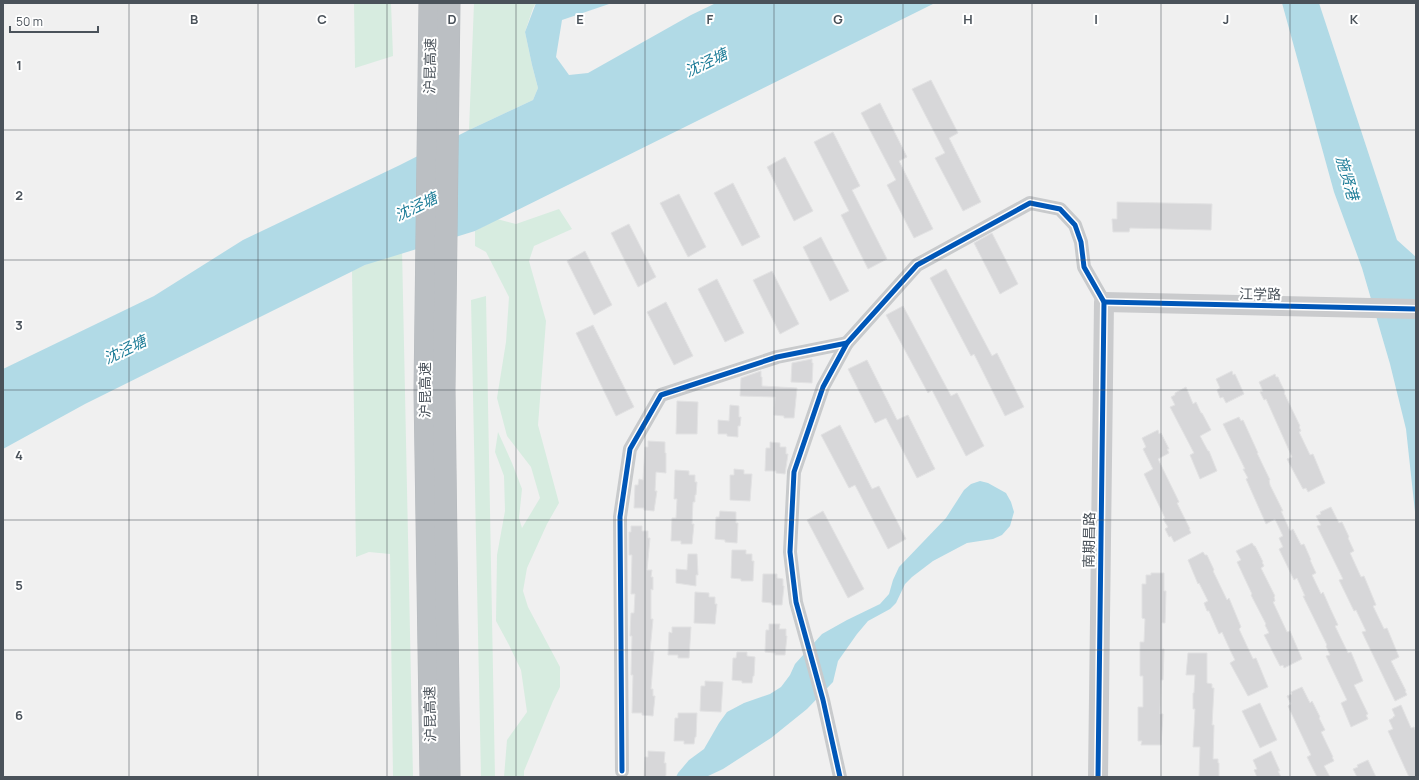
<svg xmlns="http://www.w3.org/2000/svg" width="1419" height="780" viewBox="0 0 1419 780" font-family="Manrope,'Noto Sans SC',sans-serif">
	<rect width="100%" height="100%" fill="#f0f0f0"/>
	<g fill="#d7ece0">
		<polygon points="354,3 391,3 393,56 355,68"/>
		<polygon points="474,3 536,3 533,8 525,32 532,65 538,88 533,100 469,130"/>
		<polygon points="559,209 572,229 534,246 529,261 546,321 538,425 559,503 547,524 527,568 523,591 528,607 560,667 560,687 553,701 524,771 524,777 504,777 507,740 527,712 521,670 509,645 496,621 497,555 505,511 504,476 495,452 498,432 512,463 522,489 519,518 522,528 540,498 531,467 507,436 497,398 506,342 509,297 486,252 475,246 475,231 497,219 516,224"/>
		<polygon points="402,248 413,777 393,777 390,554 369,552 356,557 352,271"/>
		<polygon points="486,296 495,777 481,777 471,300"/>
	</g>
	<g fill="#b1dae6">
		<polygon points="536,3 612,3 562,20 556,57 569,75 588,73 691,15 716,3 935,3 475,231 365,265 85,404 3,449 3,369 154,296 243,240 400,165 469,130 533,100 538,88 532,65 525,32"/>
		<polygon points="1282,3 1319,3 1397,240 1416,257 1416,521 1406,429 1390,364 1362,268 1334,192"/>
		<polygon points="980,481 988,483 1006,493 1011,502 1014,512 1010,526 1002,535 993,539 967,543 933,561 912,577 905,584 896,603 890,609 868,621 857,634 838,661 833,682 807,709 771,738 723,769 706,777 676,777 678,773 689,760 704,749 719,723 727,712 744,703 770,694 781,687 790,675 795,664 822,634 847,620 880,604 889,594 893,580 899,567 946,518 964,490 971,484"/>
	</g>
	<g fill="#d7d7d9" stroke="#e2e2e3">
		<polygon points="931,80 958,133 949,138 981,202 963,211 935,158 945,153 912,89"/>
		<polygon points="880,103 907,157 899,161 933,229 914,238 887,185 896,180 861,113"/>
		<polygon points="833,132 860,186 852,190 887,259 868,269 841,215 849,211 814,142"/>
		<polygon points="785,157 813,211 794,221 767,167"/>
		<polygon points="733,183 760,237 742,246 714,193"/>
		<polygon points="679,194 706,247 688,257 660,203"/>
		<polygon points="1117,202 1212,204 1211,230 1130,228 1129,232 1113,232 1112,219 1117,219"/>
		<polygon points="629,224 656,277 638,287 611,233"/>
		<polygon points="992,233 1018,284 1000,294 974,243"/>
		<polygon points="821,237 849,291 830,301 803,247"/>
		<polygon points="585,251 612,305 594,315 567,261"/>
		<polygon points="946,269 992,356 997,353 1024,407 1005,416 974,354 971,356 930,278"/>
		<polygon points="772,271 799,324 780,334 753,280"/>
		<polygon points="717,279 744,333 725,342 698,289"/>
		<polygon points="666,302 693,356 674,365 647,312"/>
		<polygon points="903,306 951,396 957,393 984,446 966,456 932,390 928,393 886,315"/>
		<polygon points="593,325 634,407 616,416 576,333"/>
		<polygon points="812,359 812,363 813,363 812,383 791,382 792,363"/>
		<polygon points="867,360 897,420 908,415 935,469 917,478 886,418 875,423 848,369"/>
		<polygon points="761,371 761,377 762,377 762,386 797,388 794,418 784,418 784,416 774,415 775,397 740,396 741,378"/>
		<polygon points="1232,371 1233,375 1235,374 1244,394 1226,403 1223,397 1220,398 1217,390 1220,388 1216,379"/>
		<polygon points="1275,374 1276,377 1278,377 1280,382 1285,392 1284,393 1286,397 1300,426 1299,427 1301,431 1299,432 1310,455 1313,454 1325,483 1308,492 1306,488 1303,489 1287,459 1292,457 1266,399 1264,400 1260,392 1263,391 1259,382"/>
		<polygon points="1186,387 1193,404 1196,402 1201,413 1202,413 1211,430 1200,436 1208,451 1209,451 1217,471 1200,479 1190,455 1194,453 1170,407 1175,405 1171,397 1175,395 1175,393"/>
		<polygon points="677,401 698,402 697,434 676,434"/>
		<polygon points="730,405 739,406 739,417 741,417 740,426 738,426 738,437 727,436 727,434 718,434 718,420 729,421"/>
		<polygon points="1239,417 1241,421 1243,420 1258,453 1257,453 1270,480 1269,480 1270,485 1283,511 1281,511 1290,531 1293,529 1301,545 1304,544 1311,560 1310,560 1316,573 1312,575 1321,594 1323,592 1330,608 1338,625 1335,626 1348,653 1351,652 1363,681 1354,685 1368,714 1366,715 1368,719 1351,727 1341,703 1347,700 1326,656 1330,655 1326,646 1327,645 1303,596 1305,596 1297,578 1294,580 1279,549 1283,547 1279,538 1283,536 1275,519 1266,524 1246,479 1248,478 1243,469 1245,469 1223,424"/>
		<polygon points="840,425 872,489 879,486 906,539 888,549 855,485 849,488 821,435"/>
		<polygon points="1158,430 1159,434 1161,433 1169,449 1167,449 1169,453 1158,459 1179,502 1177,503 1190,529 1189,529 1191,533 1174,542 1171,536 1169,537 1165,529 1168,527 1163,519 1165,518 1144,474 1153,469 1143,449 1146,447 1142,438"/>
		<polygon points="648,441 665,442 665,453 666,453 666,473 656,472 655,491 657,491 654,511 644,510 644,508 634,508 635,485 638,485 639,479 643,480 645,447 648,447"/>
		<polygon points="770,442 780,443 780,447 786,447 786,454 788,454 785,474 776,473 776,471 765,471 766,448 770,448"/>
		<polygon points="734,469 744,470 744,474 752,474 750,501 730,500 730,475 734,475"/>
		<polygon points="675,470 689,471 689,475 695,475 695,482 697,482 696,495 695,495 695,502 693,502 692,524 694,524 692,544 681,544 681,541 671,541 672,518 676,518 677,499 674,499"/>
		<polygon points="1331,507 1339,523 1342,522 1349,537 1348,538 1354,551 1350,553 1361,577 1364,576 1376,605 1373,606 1384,629 1387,628 1399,657 1391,661 1406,691 1405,691 1407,695 1395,701 1362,632 1366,631 1356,610 1354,611 1339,580 1343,579 1317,526 1321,525 1316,516 1321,514 1320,512"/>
		<polygon points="720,511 736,512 736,523 738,523 737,543 725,542 725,540 715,539 716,517 719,517"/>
		<polygon points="823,511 864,589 848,598 807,520"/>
		<polygon points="631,526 642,526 642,531 648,531 648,538 650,538 647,570 652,570 651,577 653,577 653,590 651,589 651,619 653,619 650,651 654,651 651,689 653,689 653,696 655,696 653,716 642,715 642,713 632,713 633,675 631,675 632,636 630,636 631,613 634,613 635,594 631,594 632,555 629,555 629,532 631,532"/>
		<polygon points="1252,543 1254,546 1255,546 1263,562 1262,562 1264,566 1261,568 1275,596 1274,597 1275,601 1273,602 1287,632 1290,631 1302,659 1284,668 1283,665 1280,666 1264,635 1269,633 1265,625 1266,624 1251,595 1252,594 1237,562 1241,560 1236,551"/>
		<polygon points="732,550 746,550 746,554 752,554 752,561 754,561 753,581 741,581 741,579 731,578"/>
		<polygon points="1203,552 1205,555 1207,555 1214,570 1213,571 1227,600 1229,598 1241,627 1239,629 1253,659 1256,658 1268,687 1248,696 1230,663 1235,660 1231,652 1222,632 1219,634 1209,611 1207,611 1204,603 1208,601 1199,583 1198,584 1188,560"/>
		<polygon points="688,554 697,554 698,575 696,575 696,586 676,583 676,569 687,570"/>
		<polygon points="1151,573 1164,573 1164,591 1166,591 1165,623 1162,623 1162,649 1164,649 1163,680 1161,680 1160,714 1163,714 1161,745 1141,745 1142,741 1138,741 1138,707 1143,707 1143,676 1140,676 1140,642 1144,642 1145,619 1142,618 1142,584 1146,584 1146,575 1151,575"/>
		<polygon points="763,574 777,574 777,578 783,579 783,586 784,586 782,605 772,605 772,603 762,602"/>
		<polygon points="695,592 709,593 709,597 715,597 715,604 717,604 715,624 694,623"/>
		<polygon points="769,624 780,624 779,629 786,629 786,636 787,636 785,655 775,655 775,653 765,652 766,630 769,630"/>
		<polygon points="672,627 691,627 689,658 678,658 678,655 668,655 669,632 672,633"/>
		<polygon points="737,652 747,652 747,656 755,657 754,676 753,676 752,683 742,683 742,681 732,680 733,658 736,658"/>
		<polygon points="1188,653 1207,653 1207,683 1212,684 1212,688 1214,688 1212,725 1214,725 1213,759 1218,759 1218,763 1219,763 1219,777 1199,777 1200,747 1193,747 1195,709 1193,709 1193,693 1194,693 1195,675 1186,675"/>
		<polygon points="705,681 723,682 721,712 700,711 701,686 705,686"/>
		<polygon points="1302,687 1310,703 1312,701 1320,717 1319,718 1325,730 1321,732 1333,757 1332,757 1334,761 1324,766 1330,777 1317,777 1307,757 1311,755 1288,706 1291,704 1287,696 1292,694 1291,692"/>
		<polygon points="1260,703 1277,740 1260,748 1242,711"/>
		<polygon points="1401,705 1411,728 1414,727 1416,732 1416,777 1409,777 1388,731 1393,729 1389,720 1393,718 1393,717 1395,716 1392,709"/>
		<polygon points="678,713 697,713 696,737 695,737 694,744 684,744 684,741 674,741 675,718 678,718"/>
		<polygon points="648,751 665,752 664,763 666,763 666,775 665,777 644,777 645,757 648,757"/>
		<polygon points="1271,751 1280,771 1278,771 1281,777 1257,777 1254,770 1257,769 1253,760"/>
		<polygon points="1368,760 1376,777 1357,777 1353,769 1358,767 1357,765"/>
	</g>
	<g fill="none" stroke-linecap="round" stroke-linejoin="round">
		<defs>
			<g id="motorway">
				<polyline points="430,3 425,391 431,777"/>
				<polyline points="449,777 444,389 449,3"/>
			</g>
		</defs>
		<use href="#motorway" stroke="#b6babe" stroke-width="23"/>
		<g stroke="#c8cacc" stroke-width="14">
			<polyline points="622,771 620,517 630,449 661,395 777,357 847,343"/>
			<polyline points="840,777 823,700 796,602 790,552 794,472 823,387 847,343 917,265 1030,203 1060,209 1075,225 1081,242 1084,267 1104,302"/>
		</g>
		<polyline stroke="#cacbcd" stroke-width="20" points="1098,777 1104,302 1416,309"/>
		<use href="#motorway" stroke="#bbbfc3" stroke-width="22"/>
		<defs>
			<g id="cycleway">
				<polyline points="1104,302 1416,309"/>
				<polyline points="622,771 620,517 630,449 661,395 777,357 847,343"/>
				<polyline points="840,777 823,700 796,602 790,552 794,472 823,387 847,343 917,265 1030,203 1060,209 1075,225 1081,242 1084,267 1104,302 1098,777"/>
			</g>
		</defs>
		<use href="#cycleway" stroke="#fff" stroke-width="8"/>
		<use href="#cycleway" stroke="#0057b8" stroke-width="5"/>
	</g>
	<path fill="none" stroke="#4a525a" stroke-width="1" stroke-opacity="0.55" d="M129,3V777M258,3V777M387,3V777M516,3V777M645,3V777M774,3V777M903,3V777M1032,3V777M1161,3V777M1290,3V777M3,130H1416M3,260H1416M3,390H1416M3,520H1416M3,650H1416"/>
	<g text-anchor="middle" stroke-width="4" stroke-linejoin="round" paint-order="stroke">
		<g font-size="14" fill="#4a525a" stroke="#fff">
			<text transform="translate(430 66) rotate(-89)" y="5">沪昆高速</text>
			<text transform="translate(1260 294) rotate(1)" y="5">江学路</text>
			<text transform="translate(425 390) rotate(-90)" y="5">沪昆高速</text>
			<text transform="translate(1089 540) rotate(-89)" y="5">南期昌路</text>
			<text transform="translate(430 714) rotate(-91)" y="5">沪昆高速</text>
		</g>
		<g font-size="15" font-style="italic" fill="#1e7d98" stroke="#fff">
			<text transform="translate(706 63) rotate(-26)" y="5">沈泾塘</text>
			<text transform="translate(1347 178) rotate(74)" y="5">施贤港</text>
			<text transform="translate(416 207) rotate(-26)" y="5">沈泾塘</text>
			<text transform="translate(125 350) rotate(-26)" y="5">沈泾塘</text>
		</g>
	</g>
	<g font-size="13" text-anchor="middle" font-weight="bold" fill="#4a525a" stroke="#fff" stroke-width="4" stroke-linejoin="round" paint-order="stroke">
		<text x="194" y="24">B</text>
		<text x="322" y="24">C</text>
		<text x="452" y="24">D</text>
		<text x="580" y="24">E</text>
		<text x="710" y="24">F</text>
		<text x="838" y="24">G</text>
		<text x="968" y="24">H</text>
		<text x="1096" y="24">I</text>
		<text x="1226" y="24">J</text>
		<text x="1354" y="24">K</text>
		<text x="19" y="70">1</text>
		<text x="19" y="200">2</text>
		<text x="19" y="330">3</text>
		<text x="19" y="460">4</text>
		<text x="19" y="590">5</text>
		<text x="19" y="720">6</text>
	</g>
	<rect width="1419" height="780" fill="none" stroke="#4a525a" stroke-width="8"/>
	<path d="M10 26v6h88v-6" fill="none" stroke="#4a525a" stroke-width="2"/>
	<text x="16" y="26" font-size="12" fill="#4a525a" stroke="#ffffff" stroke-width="3" paint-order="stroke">50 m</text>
</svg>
